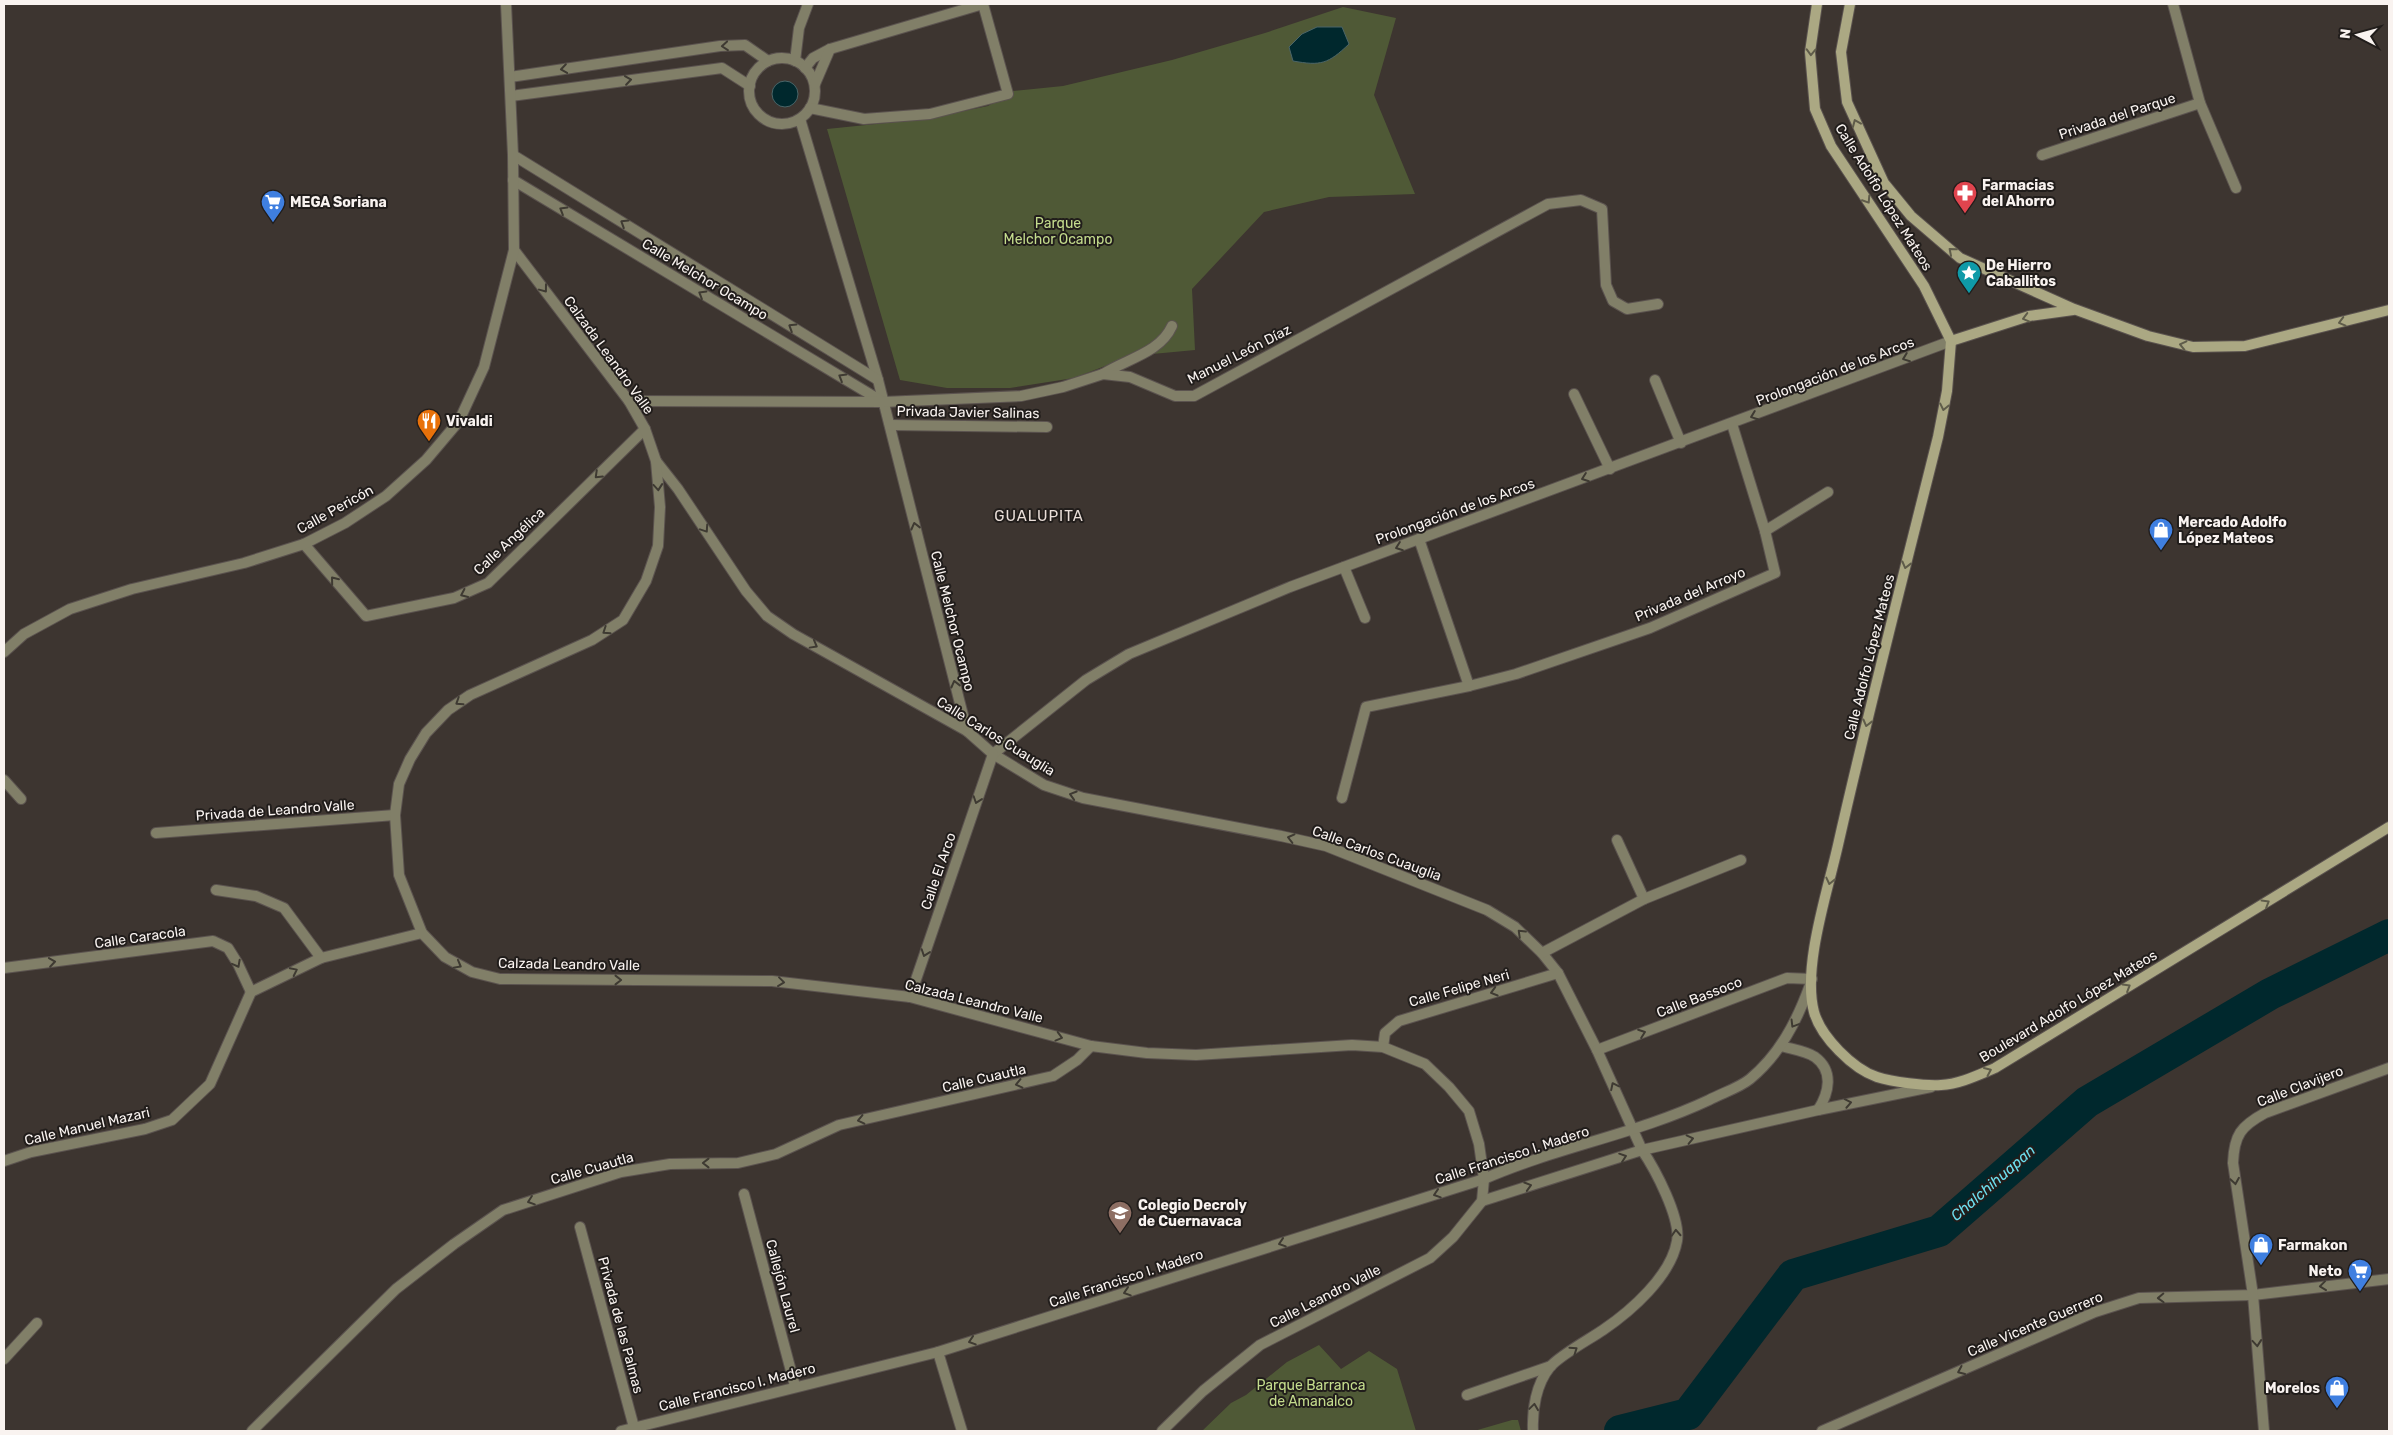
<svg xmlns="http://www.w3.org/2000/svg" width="2393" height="1435" viewBox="0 0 2393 1435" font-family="Rubik,sans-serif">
	<rect width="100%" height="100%" fill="#3d3530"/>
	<g fill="#4f5936">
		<polygon points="1343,7 1396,18 1374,95 1415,194 1329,197 1264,212 1192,289 1195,350 1131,356 1074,378 1010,388 947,388 900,380 827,129 925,119 988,106 1013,91 1063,86 1172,60 1265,33"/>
		<polygon points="1319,1345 1341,1369 1369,1351 1397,1369 1416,1431 1202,1431 1231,1403 1246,1395 1287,1362"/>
		<polygon points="1512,1420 1518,1420 1521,1431 1474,1431"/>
	</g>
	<g fill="#00282d" stroke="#4b6568">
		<path d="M1317,27H1342L1349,44C1328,64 1321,66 1293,61L1289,47L1302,34Z"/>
		<circle cx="785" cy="94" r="13"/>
	</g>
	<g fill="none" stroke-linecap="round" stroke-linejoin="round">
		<polyline stroke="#00282d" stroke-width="32" points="1620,1431 1688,1414 1793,1275 1939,1231 2087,1102 2270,994 2389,935"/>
		<defs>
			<g id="minor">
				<polyline points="2173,4 2200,103 2236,188"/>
				<circle cx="782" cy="91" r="33"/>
				<polyline points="795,61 799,28 808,4"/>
				<polyline points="805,68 813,58 830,49 983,4"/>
				<polyline points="510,77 720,46 745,45 768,61"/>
				<polyline points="815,84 830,49"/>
				<polyline points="511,96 722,68 750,86"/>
				<polyline points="810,108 864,119 930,114 1008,94 983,4"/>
				<polyline points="800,119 878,380 967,731"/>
				<polyline points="513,155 878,380"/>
				<polyline points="2042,155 2200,103"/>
				<polyline points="513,180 883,402"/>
				<path d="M1103,374C1126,359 1160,353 1172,326"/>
				<polyline points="1655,380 1681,443"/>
				<polyline points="1574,394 1610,469"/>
				<polyline points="629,401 883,402 1021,396 1063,387 1103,374 1130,377 1175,396 1194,396 1548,204 1581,200 1602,209 1606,285 1613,301 1627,309 1658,304"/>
				<polyline points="890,425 1047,427"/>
				<path d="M656,461L678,489L746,591L767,616L793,634L967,731L993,754L1044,785L1083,798L1281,836L1326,846L1487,910L1515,927L1542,953L1558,973L1597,1050L1642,1150C1655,1169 1681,1218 1677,1241C1671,1276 1631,1311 1603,1330C1590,1339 1560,1355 1550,1367C1536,1384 1532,1410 1533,1431"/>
				<polyline points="1765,531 1828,492"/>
				<polyline points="1419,539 1469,686"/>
				<polyline points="304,544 366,616 454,598 488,583 645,429"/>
				<polyline points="1344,567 1365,618"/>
				<polyline points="993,754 1086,680 1129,654 1290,587 1951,341"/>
				<polyline points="4,780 21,799"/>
				<polyline points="1342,798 1366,707 1469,686 1516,674 1650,628 1775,573 1765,531 1732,424"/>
				<polyline points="156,833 395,815"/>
				<polyline points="1617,840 1644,899"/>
				<polyline points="216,890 256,896 284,908 321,958"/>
				<polyline points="1542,953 1644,899 1741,860"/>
				<polyline points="4,968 213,941 228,948 238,964 251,992"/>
				<polyline points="910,997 993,754"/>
				<polyline points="1383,1047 1385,1033 1399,1021 1558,973"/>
				<polyline points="1597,1050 1787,978 1812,979"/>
				<polyline points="4,1161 31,1152 145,1129 172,1120 210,1084 251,992 321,958 422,933"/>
				<polyline points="744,1194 795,1386"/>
				<polyline points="580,1227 635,1431"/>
				<polyline points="938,1352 962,1431"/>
				<polyline points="4,1359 37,1323"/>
				<polyline points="1467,1395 1551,1366"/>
				<polyline points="252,1431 396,1289 454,1244 503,1210 621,1172 670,1164 738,1163 776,1154 839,1125 1053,1076 1077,1060 1091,1046"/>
				<polyline points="621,1431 938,1352 1484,1179"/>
				<polyline points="1822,1431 2095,1312 2139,1298 2253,1295 2389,1279"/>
				<path d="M2264,1431L2253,1295L2233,1163C2234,1135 2241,1126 2265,1113L2389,1068"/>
			</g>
			<g id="tertiary">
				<polyline points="514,250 629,401 645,429 656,461 660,507 658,546 646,581 623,620 592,640 470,695 448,710 426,733 410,759 399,784 395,815 399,875 422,933 445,957 472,972 500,979 772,981 910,997 1091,1046 1147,1053 1196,1055 1352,1045 1383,1047 1425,1064 1449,1087 1469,1111 1479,1144 1484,1179 1482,1201 1453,1237 1430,1258 1260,1345 1203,1391 1162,1431"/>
				<polyline points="4,652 24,634 70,609 132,589 244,563 304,544 345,523 386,496 426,460 459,421 484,367 514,250 513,155 506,4"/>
				<path d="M1781,1046C1791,1049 1806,1051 1815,1057C1834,1071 1829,1093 1818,1110"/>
				<path d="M1484,1179C1557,1147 1637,1134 1709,1100C1722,1093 1739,1088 1750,1079C1780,1054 1797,1021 1810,985"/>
				<polyline points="1482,1201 1642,1150 1818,1110 1931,1087"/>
			</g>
			<g id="secondary">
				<path d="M1817,4L1810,52L1815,109L1831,146L1924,286L1951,341L1947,391L1938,437C1904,573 1869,708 1838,845C1828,890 1802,967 1814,1012C1821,1037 1853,1069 1877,1077C1892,1082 1925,1086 1941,1085C1960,1084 1978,1075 1995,1068L2389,827"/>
				<polyline points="1850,4 1841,52 1847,102 1884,183 1911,216 1960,258 2074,309 2148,336 2193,347 2245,346 2389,310"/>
				<polyline points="1951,341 2029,316 2073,310"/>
			</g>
		</defs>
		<use href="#minor" stroke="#5b534f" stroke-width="12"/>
		<use href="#tertiary" stroke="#5b534f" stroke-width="12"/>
		<use href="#secondary" stroke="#5b534f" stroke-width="12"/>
		<use href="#minor" stroke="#817f68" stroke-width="10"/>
		<use href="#tertiary" stroke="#817f68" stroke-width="10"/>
		<use href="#secondary" stroke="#aba883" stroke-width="10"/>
	</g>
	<defs><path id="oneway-chevron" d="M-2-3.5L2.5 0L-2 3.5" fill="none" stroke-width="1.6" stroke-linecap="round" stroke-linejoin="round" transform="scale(1.25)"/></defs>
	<g stroke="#3e3a32">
		<use href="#oneway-chevron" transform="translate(725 46) rotate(175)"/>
		<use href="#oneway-chevron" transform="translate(564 69) rotate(172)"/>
		<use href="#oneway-chevron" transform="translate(628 80) rotate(-8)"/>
		<use href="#oneway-chevron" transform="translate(563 210) rotate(-149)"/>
		<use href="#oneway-chevron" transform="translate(624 223) rotate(-148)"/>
		<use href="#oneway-chevron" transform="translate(544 289) rotate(53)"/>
		<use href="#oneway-chevron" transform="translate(702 294) rotate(-149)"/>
		<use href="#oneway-chevron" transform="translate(792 327) rotate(-148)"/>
		<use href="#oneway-chevron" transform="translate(1906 358) rotate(159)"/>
		<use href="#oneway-chevron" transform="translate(842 377) rotate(-149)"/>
		<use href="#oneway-chevron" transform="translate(1754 416) rotate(159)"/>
		<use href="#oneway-chevron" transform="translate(598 475) rotate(136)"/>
		<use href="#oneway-chevron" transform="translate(1585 478) rotate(160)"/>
		<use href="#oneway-chevron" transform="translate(658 487) rotate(85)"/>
		<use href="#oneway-chevron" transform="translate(915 526) rotate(-104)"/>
		<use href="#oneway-chevron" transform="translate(705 529) rotate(56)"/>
		<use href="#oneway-chevron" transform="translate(1399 547) rotate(160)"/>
		<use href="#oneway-chevron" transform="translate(334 580) rotate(-129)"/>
		<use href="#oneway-chevron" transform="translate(464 594) rotate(155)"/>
		<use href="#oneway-chevron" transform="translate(606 631) rotate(146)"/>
		<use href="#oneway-chevron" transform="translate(814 645) rotate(29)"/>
		<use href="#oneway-chevron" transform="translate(955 684) rotate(-104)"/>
		<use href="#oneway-chevron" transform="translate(459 702) rotate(147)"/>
		<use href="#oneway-chevron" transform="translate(1073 795) rotate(-163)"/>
		<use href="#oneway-chevron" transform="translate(977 800) rotate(109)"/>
		<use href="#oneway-chevron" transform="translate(1291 838) rotate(-166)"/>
		<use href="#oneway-chevron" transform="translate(1521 933) rotate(-136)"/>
		<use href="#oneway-chevron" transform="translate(925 953) rotate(109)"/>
		<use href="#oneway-chevron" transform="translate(52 962) rotate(-8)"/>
		<use href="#oneway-chevron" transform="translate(237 964) rotate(62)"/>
		<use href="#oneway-chevron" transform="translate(458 965) rotate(29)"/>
		<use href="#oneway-chevron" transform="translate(294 971) rotate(-26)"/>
		<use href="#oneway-chevron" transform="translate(618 980)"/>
		<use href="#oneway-chevron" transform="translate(781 982) rotate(7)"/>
		<use href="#oneway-chevron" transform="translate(1494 992) rotate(164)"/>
		<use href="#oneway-chevron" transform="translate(1794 1024) rotate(121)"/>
		<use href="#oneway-chevron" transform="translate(1642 1033) rotate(-20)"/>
		<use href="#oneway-chevron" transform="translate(1059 1037) rotate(15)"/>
		<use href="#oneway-chevron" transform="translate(1019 1084) rotate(167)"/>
		<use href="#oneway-chevron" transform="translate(1614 1086) rotate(-116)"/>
		<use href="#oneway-chevron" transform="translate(1848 1103) rotate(-11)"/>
		<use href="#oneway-chevron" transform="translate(861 1120) rotate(167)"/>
		<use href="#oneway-chevron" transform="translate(1690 1139) rotate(-13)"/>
		<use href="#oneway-chevron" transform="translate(1623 1157) rotate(-19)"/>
		<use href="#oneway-chevron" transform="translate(706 1163) rotate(180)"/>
		<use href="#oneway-chevron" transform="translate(2235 1181) rotate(81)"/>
		<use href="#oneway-chevron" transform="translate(1528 1186) rotate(-17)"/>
		<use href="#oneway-chevron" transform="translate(1437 1194) rotate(162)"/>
		<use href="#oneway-chevron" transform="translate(531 1201) rotate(161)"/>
		<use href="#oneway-chevron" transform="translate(1676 1233) rotate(-93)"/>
		<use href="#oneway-chevron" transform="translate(1282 1243) rotate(162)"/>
		<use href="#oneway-chevron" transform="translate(2323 1286) rotate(173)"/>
		<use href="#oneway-chevron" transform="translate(1127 1292) rotate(162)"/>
		<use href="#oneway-chevron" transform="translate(2161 1298) rotate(178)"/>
		<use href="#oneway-chevron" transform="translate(972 1341) rotate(162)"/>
		<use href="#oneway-chevron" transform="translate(2257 1343) rotate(85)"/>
		<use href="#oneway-chevron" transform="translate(1574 1350) rotate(-35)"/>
		<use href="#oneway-chevron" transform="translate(1961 1371) rotate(156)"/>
		<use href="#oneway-chevron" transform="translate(1534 1407) rotate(-82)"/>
	</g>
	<g stroke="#5f5c4a">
		<use href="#oneway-chevron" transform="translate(1811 52) rotate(92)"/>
		<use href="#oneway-chevron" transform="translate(1856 123) rotate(-113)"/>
		<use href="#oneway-chevron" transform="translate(1867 200) rotate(57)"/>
		<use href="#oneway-chevron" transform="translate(1952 251) rotate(-139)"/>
		<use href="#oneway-chevron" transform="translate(2026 318) rotate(165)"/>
		<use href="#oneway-chevron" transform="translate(2342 322) rotate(165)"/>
		<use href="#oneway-chevron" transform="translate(2183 345) rotate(-167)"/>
		<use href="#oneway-chevron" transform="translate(1944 407) rotate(102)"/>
		<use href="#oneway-chevron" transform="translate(1906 565) rotate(104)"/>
		<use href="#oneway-chevron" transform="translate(1867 723) rotate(104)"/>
		<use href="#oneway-chevron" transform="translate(1830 881) rotate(103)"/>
		<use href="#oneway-chevron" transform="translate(2266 903) rotate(-31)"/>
		<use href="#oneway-chevron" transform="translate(2127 987) rotate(-31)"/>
		<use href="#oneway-chevron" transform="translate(1988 1071) rotate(-24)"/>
	</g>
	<defs>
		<symbol id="pharmacy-pin" viewBox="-11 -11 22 30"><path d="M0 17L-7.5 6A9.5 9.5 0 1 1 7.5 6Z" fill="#e0444e" stroke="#211d1b"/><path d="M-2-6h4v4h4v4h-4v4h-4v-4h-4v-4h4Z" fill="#fff"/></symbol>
		<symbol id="supermarket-pin" viewBox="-11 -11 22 30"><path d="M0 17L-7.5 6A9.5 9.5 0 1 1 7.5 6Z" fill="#3f7fe0" stroke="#211d1b"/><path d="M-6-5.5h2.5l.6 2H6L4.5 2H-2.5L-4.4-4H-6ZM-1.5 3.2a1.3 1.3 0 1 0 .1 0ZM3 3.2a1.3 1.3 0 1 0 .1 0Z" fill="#fff"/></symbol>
		<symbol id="sight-pin" viewBox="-11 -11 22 30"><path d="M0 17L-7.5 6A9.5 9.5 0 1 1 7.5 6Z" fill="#0f9aa8" stroke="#211d1b"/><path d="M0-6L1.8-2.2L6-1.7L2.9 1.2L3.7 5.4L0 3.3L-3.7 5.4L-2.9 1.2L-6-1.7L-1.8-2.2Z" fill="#fff"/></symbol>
		<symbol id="restaurant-pin" viewBox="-11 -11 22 30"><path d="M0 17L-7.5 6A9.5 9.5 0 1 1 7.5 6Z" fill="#e8710a" stroke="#211d1b"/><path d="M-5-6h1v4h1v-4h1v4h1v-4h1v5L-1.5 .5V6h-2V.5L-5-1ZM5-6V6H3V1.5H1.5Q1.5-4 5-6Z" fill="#fff"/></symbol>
		<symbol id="shop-pin" viewBox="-11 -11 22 30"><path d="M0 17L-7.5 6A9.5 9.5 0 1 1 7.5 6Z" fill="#3f7fe0" stroke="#211d1b"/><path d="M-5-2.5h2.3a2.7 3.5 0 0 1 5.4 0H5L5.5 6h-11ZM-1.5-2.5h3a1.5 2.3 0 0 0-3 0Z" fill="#fff"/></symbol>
		<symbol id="school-pin" viewBox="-11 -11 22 30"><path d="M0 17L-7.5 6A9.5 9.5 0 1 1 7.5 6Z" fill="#8d6e63" stroke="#211d1b"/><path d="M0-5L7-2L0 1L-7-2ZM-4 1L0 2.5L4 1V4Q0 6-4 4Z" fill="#fff"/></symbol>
	</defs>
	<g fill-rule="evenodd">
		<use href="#pharmacy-pin" x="1951" y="179" width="28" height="38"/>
		<use href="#supermarket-pin" x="259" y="188" width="28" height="38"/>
		<use href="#sight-pin" x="1955" y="259" width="28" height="38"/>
		<use href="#restaurant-pin" x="415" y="407" width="28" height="38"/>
		<use href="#shop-pin" x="2147" y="516" width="28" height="38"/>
		<use href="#school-pin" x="1106" y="1199" width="28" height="38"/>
		<use href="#shop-pin" x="2247" y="1231" width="28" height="38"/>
		<use href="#supermarket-pin" x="2346" y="1257" width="28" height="38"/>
		<use href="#shop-pin" x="2323" y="1374" width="28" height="38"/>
	</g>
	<g text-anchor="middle" stroke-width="4" stroke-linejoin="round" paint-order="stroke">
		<g font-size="14" fill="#f9f3f0" stroke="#211d1b">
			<text transform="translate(2117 116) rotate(-18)" y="5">Privada del Parque</text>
			<text transform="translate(1884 197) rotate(58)" y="5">Calle Adolfo López Mateos</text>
			<text transform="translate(705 279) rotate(31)" y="5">Calle Melchor Ocampo</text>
			<text transform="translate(1239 354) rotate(-27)" y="5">Manuel León Díaz</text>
			<text transform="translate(609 355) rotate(54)" y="5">Calzada Leandro Valle</text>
			<text transform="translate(1835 371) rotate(-21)" y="5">Prolongación de los Arcos</text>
			<text transform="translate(968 412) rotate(1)" y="5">Privada Javier Salinas</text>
			<text transform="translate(335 509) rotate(-29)" y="5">Calle Pericón</text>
			<text transform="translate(1455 511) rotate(-20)" y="5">Prolongación de los Arcos</text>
			<text transform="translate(509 541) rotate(-43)" y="5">Calle Angélica</text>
			<text transform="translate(1690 594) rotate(-23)" y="5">Privada del Arroyo</text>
			<text transform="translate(953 621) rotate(76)" y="5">Calle Melchor Ocampo</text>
			<text transform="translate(1869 657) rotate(-76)" y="5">Calle Adolfo López Mateos</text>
			<text transform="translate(996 736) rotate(32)" y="5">Calle Carlos Cuauglia</text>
			<text transform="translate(275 810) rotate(-4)" y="5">Privada de Leandro Valle</text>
			<text transform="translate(1377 853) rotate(20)" y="5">Calle Carlos Cuauglia</text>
			<text transform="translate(938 871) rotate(-71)" y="5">Calle El Arco</text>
			<text transform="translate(140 937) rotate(-8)" y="5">Calle Caracola</text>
			<text transform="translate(569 964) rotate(1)" y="5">Calzada Leandro Valle</text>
			<text transform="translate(1459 988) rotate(-16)" y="5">Calle Felipe Neri</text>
			<text transform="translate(1699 997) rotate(-21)" y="5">Calle Bassoco</text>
			<text transform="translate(974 1001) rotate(14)" y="5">Calzada Leandro Valle</text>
			<text transform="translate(2068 1006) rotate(-31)" y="5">Boulevard Adolfo López Mateos</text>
			<text transform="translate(984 1078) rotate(-13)" y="5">Calle Cuautla</text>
			<text transform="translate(2300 1086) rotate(-21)" y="5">Calle Clavijero</text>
			<text transform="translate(87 1126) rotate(-13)" y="5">Calle Manuel Mazari</text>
			<text transform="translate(1512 1155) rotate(-18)" y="5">Calle Francisco I. Madero</text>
			<text transform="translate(592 1168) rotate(-16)" y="5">Calle Cuautla</text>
			<text transform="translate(1126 1278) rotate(-18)" y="5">Calle Francisco I. Madero</text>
			<text transform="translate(783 1286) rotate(75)" y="5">Callejón Laurel</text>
			<text transform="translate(1325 1296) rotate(-27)" y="5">Calle Leandro Valle</text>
			<text transform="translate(2035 1324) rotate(-23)" y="5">Calle Vicente Guerrero</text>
			<text transform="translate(621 1325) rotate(75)" y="5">Privada de las Palmas</text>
			<text transform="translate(737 1387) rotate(-14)" y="5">Calle Francisco I. Madero</text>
		</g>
		<g font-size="14" font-weight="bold" fill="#f9f3f0" stroke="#211d1b" text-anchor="start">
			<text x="1982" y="190">Farmacias<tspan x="1982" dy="16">del Ahorro</tspan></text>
			<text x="290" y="207">MEGA Soriana</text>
			<text x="1986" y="270">De Hierro<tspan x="1986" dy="16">Caballitos</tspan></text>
			<text x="446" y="426">Vivaldi</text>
			<text x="2178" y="527">Mercado Adolfo<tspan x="2178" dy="16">López Mateos</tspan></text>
			<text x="1138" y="1210">Colegio Decroly<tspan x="1138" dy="16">de Cuernavaca</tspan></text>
			<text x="2278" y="1250">Farmakon</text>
			<text x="2342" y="1276" text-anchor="end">Neto</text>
			<text x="2320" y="1393" text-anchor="end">Morelos</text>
		</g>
		<g font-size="14" fill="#c4dc8d" stroke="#211d1b">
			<text x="1058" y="228">Parque<tspan x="1058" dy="16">Melchor Ocampo</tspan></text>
			<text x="1311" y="1390">Parque Barranca<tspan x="1311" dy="16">de Amanalco</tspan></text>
		</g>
		<g font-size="15" letter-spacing="1" fill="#eadfd9" stroke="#211d1b">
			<text x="1039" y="521">GUALUPITA</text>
		</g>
		<g font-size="15" font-style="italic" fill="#6ddeee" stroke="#211d1b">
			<text transform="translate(1993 1183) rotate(-41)" y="5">Chalchihuapan</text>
		</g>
	</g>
	<rect width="2393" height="1435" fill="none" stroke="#f9f3f0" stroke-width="10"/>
	<g transform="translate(2358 35) rotate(276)" stroke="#211d1b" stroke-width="4" paint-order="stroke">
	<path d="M0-4L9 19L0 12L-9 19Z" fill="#f9f3f0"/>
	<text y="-8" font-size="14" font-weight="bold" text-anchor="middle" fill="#f9f3f0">N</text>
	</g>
</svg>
